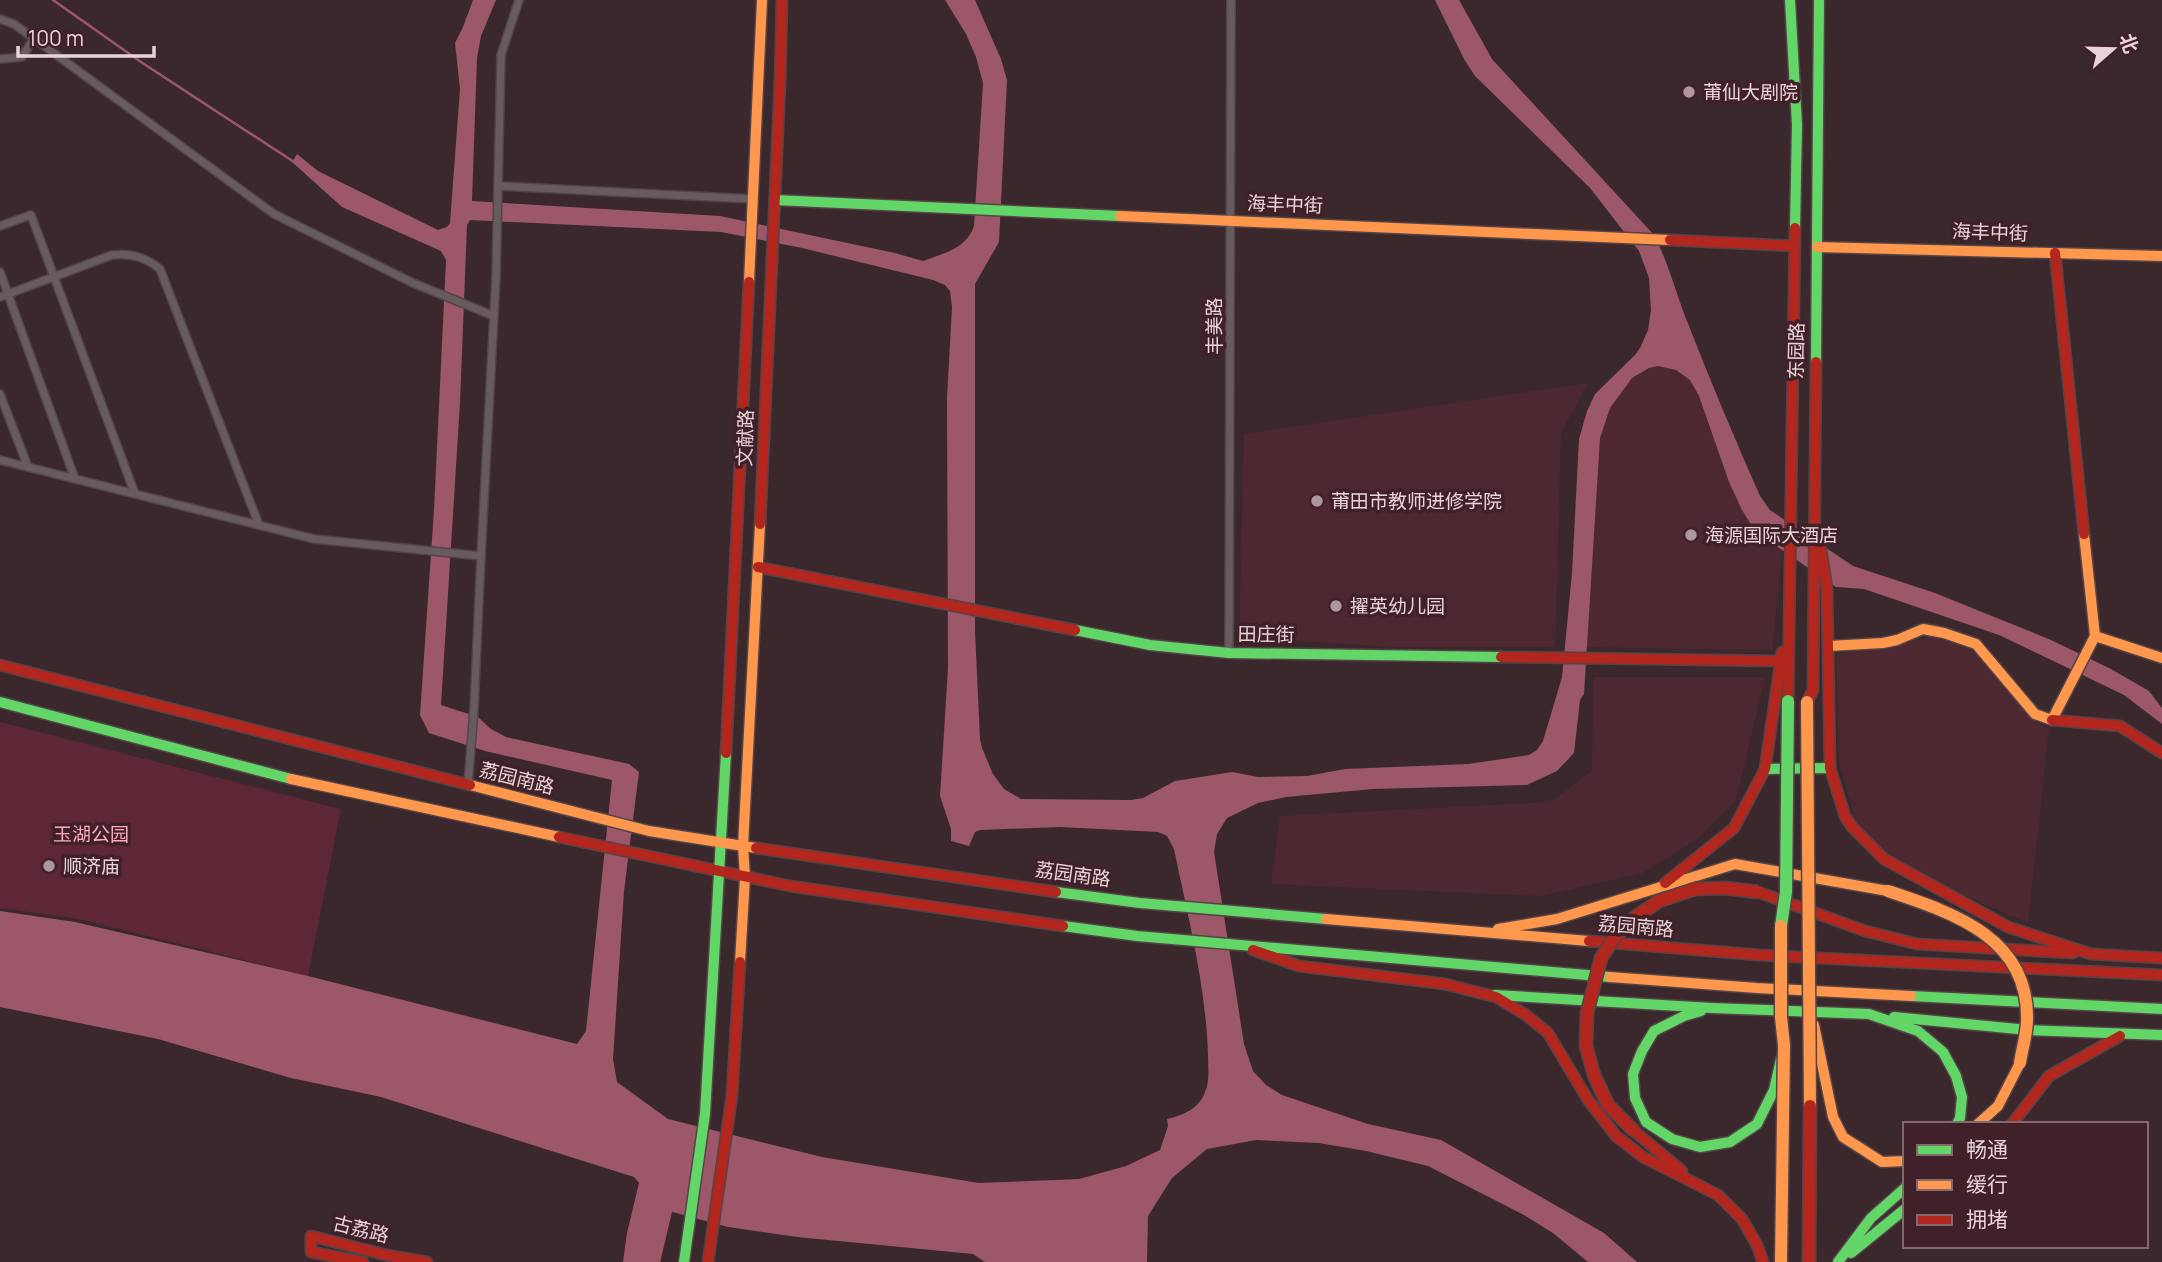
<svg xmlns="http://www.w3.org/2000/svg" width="2162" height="1262" viewBox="0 0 2162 1262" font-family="Manrope,'Noto Sans SC',sans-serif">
	<rect width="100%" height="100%" fill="#3a282c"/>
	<g fill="#4d2831">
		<polygon points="1667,358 1690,367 1783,544 1772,650 1572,647 1601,397"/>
		<polygon points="1588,383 1561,433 1555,647 1392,647 1239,637 1244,434"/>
		<polygon points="1932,636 1972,650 2035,723 2049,728 2028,923 1964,896 1891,857 1857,826 1839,762 1836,654 1896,646"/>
		<polygon points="1593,677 1765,677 1736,800 1696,840 1643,873 1540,896 1271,884 1280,816 1551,802 1592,771"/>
	</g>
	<polygon fill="#5d2736" points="0,722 341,809 308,976 79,919 0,908"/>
	<path fill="#9c5769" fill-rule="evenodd" d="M473,0H496L481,36L477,58L472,201L720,216L895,253L923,261C944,253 966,249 974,226L983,83L976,57L966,34L945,0H975L1001,59L1007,80L999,242L975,284V631L980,739L982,748L993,774L1004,789L1021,799L1131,800L1143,798L1175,781L1232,772L1258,777L1307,776L1345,769L1468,764L1529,755L1537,750L1543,741L1562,677L1572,573L1579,439L1587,411L1595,394L1635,355L1640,348L1648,330L1651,310L1649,278L1639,251L1590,188L1475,76L1464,59L1435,0H1459L1492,59L1654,235C1670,266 1676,295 1689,326C1711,383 1735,439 1760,496L1770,510L1853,566L1935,593L2051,640L2111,669L2149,691L2162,708V724L2124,695L1999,635L1864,589L1836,587L1769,541L1752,526L1742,510L1729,482L1699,396L1690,380L1676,370L1658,366L1649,368L1632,378L1610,408L1600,438L1584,694L1580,700L1574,753L1557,771L1527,785L1373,789L1286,797L1258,803L1227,818L1217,834L1214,852L1244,1044L1253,1071L1266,1085L1282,1095L1368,1124L1441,1140L1604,1233L1637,1262H1588L1553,1233L1524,1215L1428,1166L1366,1151L1319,1143L1256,1140L1207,1149L1172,1178L1148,1216L1147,1262H985L973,1254L797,1237L728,1227L665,1210L652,1232L648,1262H623L627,1233L639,1183L634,1177L381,1097L291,1078L158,1039L0,1007V911L75,922L308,976L577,1044L586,1031L612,780L485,751L429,733L420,715L434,510L446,260L441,251L342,207L292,162L297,154L318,171L438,230L447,227L450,223L460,89L455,43L463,27ZM470,220L721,232L802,248L933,280L945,285L950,291L952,307L947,398L948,668L940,796L951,829V841L969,846L975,832L980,830L1060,827L1158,832L1167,836L1174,849C1188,917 1206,986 1208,1055C1208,1068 1210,1081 1205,1092C1199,1109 1183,1115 1167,1119L1168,1126L1160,1150L1126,1166L1079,1179L979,1183L822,1157L668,1119L617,1082L613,1059L624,891L639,772L629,764L506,737L491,729L478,717L441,705L460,403L467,225Z"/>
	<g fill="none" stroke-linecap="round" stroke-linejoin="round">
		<polyline stroke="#9c5769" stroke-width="2.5" points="53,0 141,62 294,162"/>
		<polyline stroke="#9c5769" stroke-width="16" points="652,1262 668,1194"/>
		<defs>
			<g id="street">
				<polyline points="0,19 14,24 274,214 413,283 494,316"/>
				<polyline points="0,59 22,57 34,38"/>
				<polyline points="498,186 753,199"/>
				<polyline points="0,226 31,215 135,494"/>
				<polyline points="0,272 75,479"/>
				<path d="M0,297L112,255C131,253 145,257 160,269L259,525"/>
				<polyline points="0,394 28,467"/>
				<polyline points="0,460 314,539 481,556 474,709 468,785"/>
				<polyline points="481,556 496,277 501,55 519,0"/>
				<polyline points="1229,653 1231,0"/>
			</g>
			<g id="fast">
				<polyline points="1790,0 1797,125 1795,228"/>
				<polyline points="775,200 1120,216"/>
				<polyline points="1816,362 1819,0"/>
				<polyline points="1075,630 1150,645 1229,653 1501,657"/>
				<polyline points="0,702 291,779"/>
				<polyline points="1765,769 1830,768"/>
				<polyline points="1056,892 1140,903 1326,919"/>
				<polyline points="1063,926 1137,936 1610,977"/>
				<polyline points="1495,995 1712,1008 1869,1014 1918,1031 1943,1052 1956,1076 1962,1097 1960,1118 1957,1124"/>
				<polyline points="1911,996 2162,1009"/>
				<polyline points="1701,1011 1684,1016 1654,1031 1642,1051 1633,1074 1635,1098 1646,1122 1672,1139 1700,1147 1730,1142 1757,1124 1774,1090 1781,1059"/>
				<polyline points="1894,1017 2028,1030 2162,1035"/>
				<polyline points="1851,1253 1905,1209"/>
				<polyline points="684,1262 705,1114 726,753"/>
				<polyline points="1838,1262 1871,1218 1905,1188"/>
			</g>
			<g id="slow">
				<polyline points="1120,216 1670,240"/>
				<polyline points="1817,247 2162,256"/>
				<polyline points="749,282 762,0"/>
				<polyline points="2084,534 2095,636 2162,658"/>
				<polyline points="1829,646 1883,643 1897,640 1923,629 1944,633 1976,644 2035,714 2052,720 2095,636"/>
				<polyline points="291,779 559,837"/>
				<polyline points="470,785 649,831 756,848"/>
				<polyline points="1326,919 1589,941"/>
				<polyline points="1498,929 1557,919 1735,864 1888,891"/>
				<polyline points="740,962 745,877 743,846 760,524"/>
				<polyline points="1610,977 1757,988 1911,996"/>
				<polyline points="1814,1025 1833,1117 1843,1137 1882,1162 1905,1161"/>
				<polyline points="1978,1124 1998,1106 2020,1063"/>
			</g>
			<g id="jam">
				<polyline points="1670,240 1795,246"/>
				<polyline points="2055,253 2084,534"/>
				<polyline points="760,524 780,84 782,0"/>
				<polyline points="1820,544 1827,589 1830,768 1845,816 1852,827 1884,859 2008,927 2091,954 2162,958"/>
				<polyline points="758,567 1075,630"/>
				<polyline points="1501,657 1781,661"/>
				<polyline points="0,665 470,785"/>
				<polyline points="1788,701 1795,228"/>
				<polyline points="1807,702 1813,690 1816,362"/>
				<polyline points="2052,720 2120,726 2162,753"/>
				<polyline points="726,753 749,282"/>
				<polyline points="559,837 790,886 1063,926"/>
				<polyline points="756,848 1056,892"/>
				<polyline points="1665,883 1734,828 1765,769 1782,652"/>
				<polyline points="1758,892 1865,931 1917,944 2073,953"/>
				<polyline points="1589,941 1759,955 2162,975"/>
				<polyline points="1253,950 1299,966 1445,984 1496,997 1526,1015 1548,1033 1588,1100 1616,1136 1643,1157 1718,1195 1742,1219 1757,1245 1763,1262"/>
				<polyline points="2012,1124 2049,1076 2120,1036"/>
				<polyline points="1634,1131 1682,1171"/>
				<polyline points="363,1262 311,1252 311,1236 386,1255 427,1262"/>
				<polyline points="708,1262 732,1095 740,962"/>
			</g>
		</defs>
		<use href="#street" stroke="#544448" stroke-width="10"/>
		<use href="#fast" stroke="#544448" stroke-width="13"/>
		<use href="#slow" stroke="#544448" stroke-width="13"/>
		<use href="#jam" stroke="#544448" stroke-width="13"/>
		<use href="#street" stroke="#685b5d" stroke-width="7"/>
		<use href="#fast" stroke="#63d668" stroke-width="10"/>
		<use href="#slow" stroke="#ff974d" stroke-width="10"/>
		<use href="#jam" stroke="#b3261e" stroke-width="10"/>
		<defs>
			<polyline id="fast-bridge" points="1781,926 1786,892 1788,701"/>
			<g id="slow-bridge">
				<polyline points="1807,702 1810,1106"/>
				<path d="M1888,891C1953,913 2029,937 2027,1020C2027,1034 2022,1049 2020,1063"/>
				<polyline points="1781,1262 1784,1045 1781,1017 1781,926"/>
			</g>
			<g id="jam-bridge">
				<polyline points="1634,1131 1608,1105 1594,1075 1586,1046 1587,1013 1601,958 1615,937 1631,920 1659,901 1695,889 1725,888 1758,892"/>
				<polyline points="1809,1262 1810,1106"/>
			</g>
		</defs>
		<use href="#fast-bridge" stroke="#544448" stroke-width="15" stroke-linecap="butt"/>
		<use href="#slow-bridge" stroke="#544448" stroke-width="15" stroke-linecap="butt"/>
		<use href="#jam-bridge" stroke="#544448" stroke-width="15" stroke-linecap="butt"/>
		<use href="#fast-bridge" stroke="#63d668" stroke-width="12"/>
		<use href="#slow-bridge" stroke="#ff974d" stroke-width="12"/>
		<use href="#jam-bridge" stroke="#b3261e" stroke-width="12"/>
	</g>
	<g fill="#ac989c" stroke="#412129" stroke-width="2.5">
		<circle cx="1689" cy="92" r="7"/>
		<circle cx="1317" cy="501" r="7"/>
		<circle cx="1691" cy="535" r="7"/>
		<circle cx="1336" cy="606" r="7"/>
		<circle cx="49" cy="866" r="7"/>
	</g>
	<g text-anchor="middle" stroke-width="7" stroke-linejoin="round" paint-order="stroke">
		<g font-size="19" fill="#e9d4d8" stroke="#412129" text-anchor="start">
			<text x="1703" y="99">莆仙大剧院</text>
			<text x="1331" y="508">莆田市教师进修学院</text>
			<text x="1705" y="542">海源国际大酒店</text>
			<text x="1350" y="613">擢英幼儿园</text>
			<text x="63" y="873">顺济庙</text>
		</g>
		<g font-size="19" fill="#e9d4d8" stroke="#412129">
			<text transform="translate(1285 204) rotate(2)" y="7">海丰中街</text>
			<text transform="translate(1990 232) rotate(2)" y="7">海丰中街</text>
			<text transform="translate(1214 326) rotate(-90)" y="7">丰美路</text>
			<text transform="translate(1796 351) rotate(-89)" y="7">东园路</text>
			<text transform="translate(745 438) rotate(-88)" y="7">文献路</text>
			<text transform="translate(1266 634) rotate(1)" y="7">田庄街</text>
			<text transform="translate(517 778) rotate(14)" y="7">荔园南路</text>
			<text transform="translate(1073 874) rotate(8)" y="7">荔园南路</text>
			<text transform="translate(1636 926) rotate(5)" y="7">荔园南路</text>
			<text transform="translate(361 1229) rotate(14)" y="7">古荔路</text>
		</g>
		<g font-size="19" fill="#fea9bc" stroke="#412129">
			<text x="91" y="841">玉湖公园</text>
		</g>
	</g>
	<rect x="1903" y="1122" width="245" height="126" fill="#412129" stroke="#84696f" stroke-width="2"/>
	<rect x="1917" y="1145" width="35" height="10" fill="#63d668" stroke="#84696f" stroke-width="2"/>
	<text x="1966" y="1157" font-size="21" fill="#e9d4d8">畅通</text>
	<rect x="1917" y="1180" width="35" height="10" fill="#ff974d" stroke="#84696f" stroke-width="2"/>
	<text x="1966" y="1192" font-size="21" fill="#e9d4d8">缓行</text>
	<rect x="1917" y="1215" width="35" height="10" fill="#b3261e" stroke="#84696f" stroke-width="2"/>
	<text x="1966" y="1227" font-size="21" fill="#e9d4d8">拥堵</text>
	<g transform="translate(2113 49) rotate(70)" stroke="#412129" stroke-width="5" paint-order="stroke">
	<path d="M0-5L12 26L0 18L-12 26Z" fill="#e9d4d8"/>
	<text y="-10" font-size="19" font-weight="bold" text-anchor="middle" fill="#e9d4d8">北</text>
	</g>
	<path d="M18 46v10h136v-10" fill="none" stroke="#e9d4d8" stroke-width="3.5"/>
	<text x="28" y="46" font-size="21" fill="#e9d4d8" stroke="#412129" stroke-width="5" paint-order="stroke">100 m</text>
</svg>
